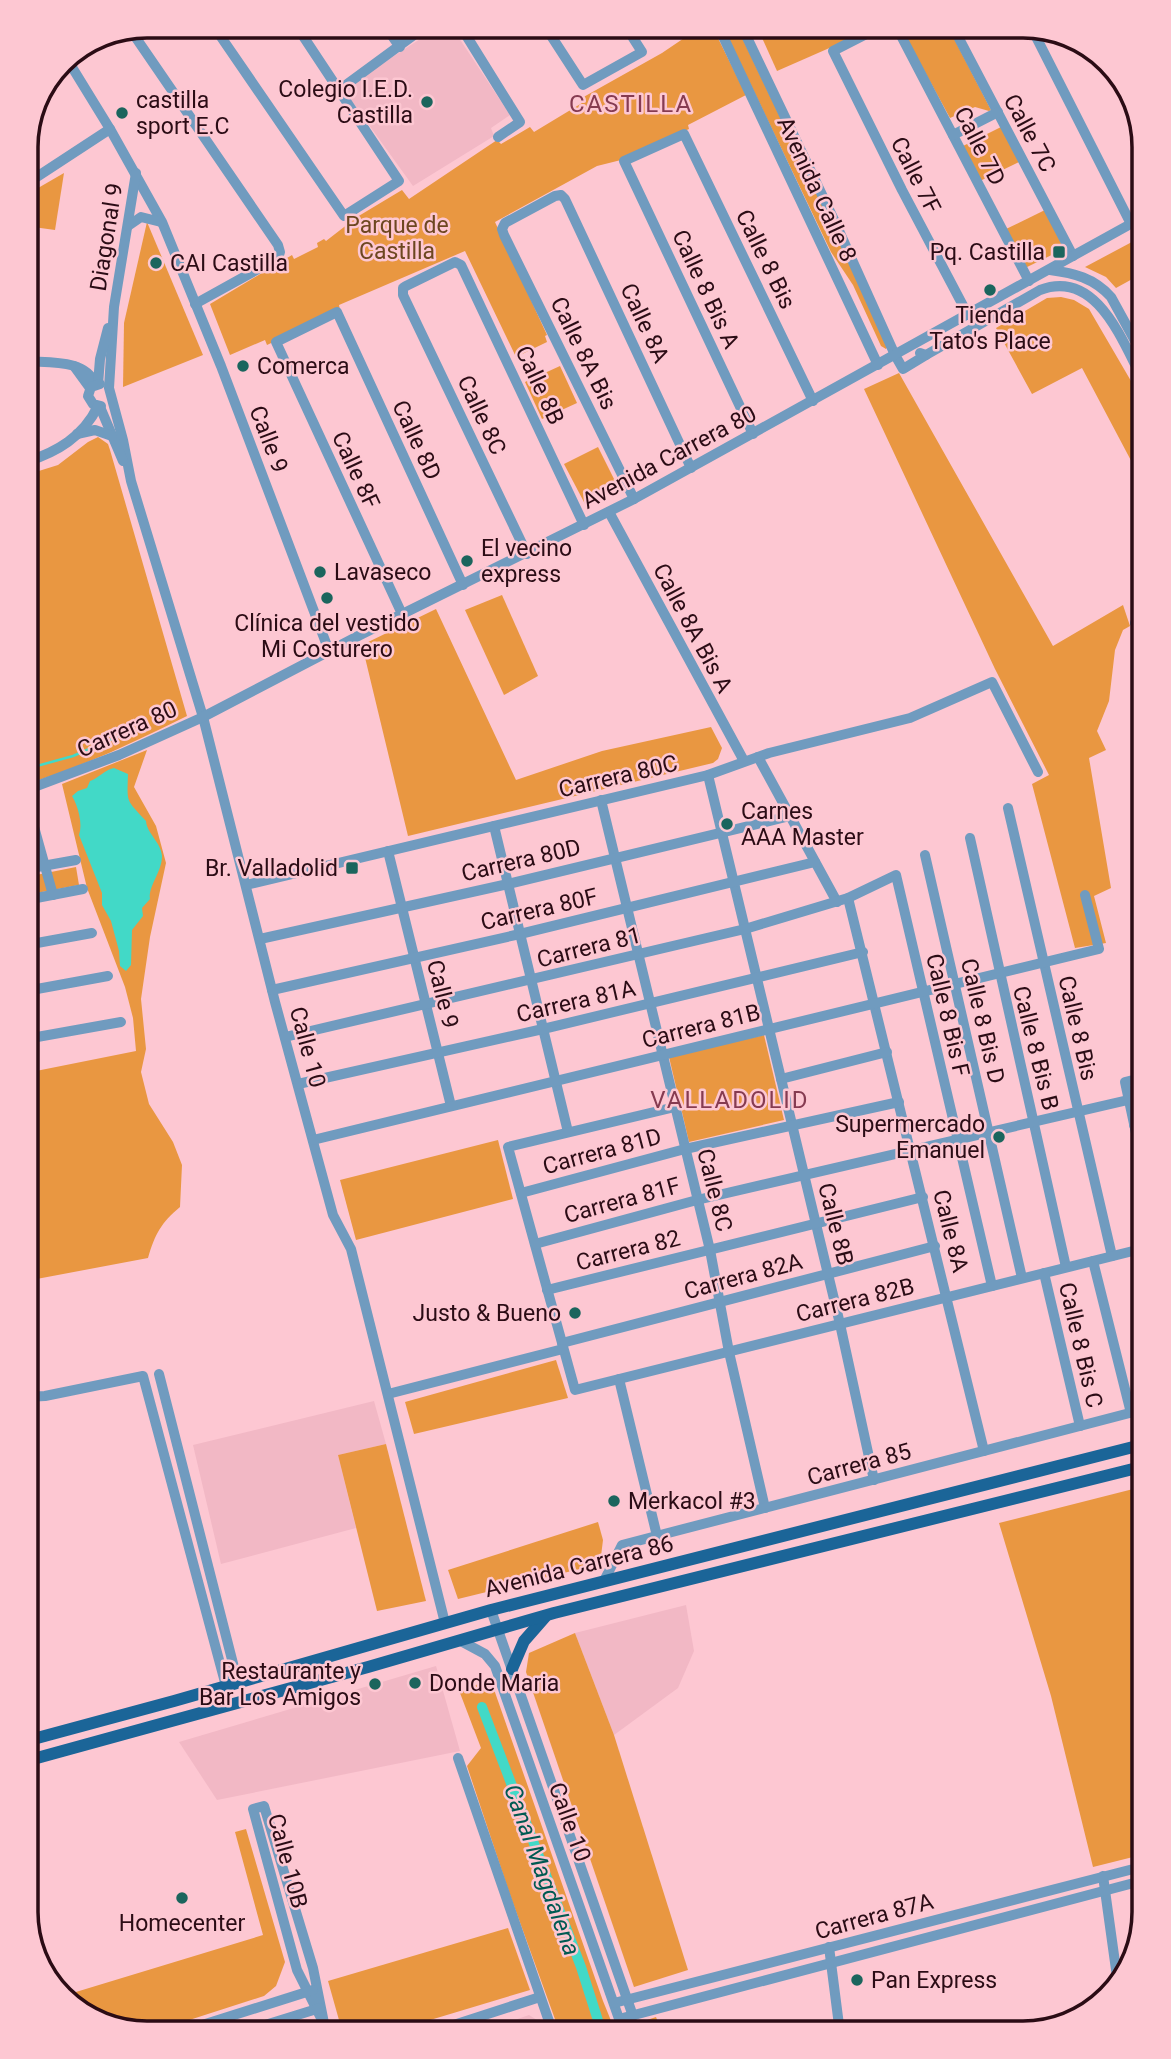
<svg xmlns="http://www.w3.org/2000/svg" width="1171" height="2059" viewBox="0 0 1171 2059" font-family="Roboto,sans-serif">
	<rect width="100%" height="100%" fill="#fdc7d2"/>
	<g fill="#f2b8c5">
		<polygon points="431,32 455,32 510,115 491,128 494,136 413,186 343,89"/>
		<polygon points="374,1401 386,1444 338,1455 356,1528 221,1564 193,1445"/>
		<polygon points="686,1605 694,1651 678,1688 614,1735 575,1633"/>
		<polygon points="436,1666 460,1751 217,1800 179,1742"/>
		<polygon points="529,2015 537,2020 542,2033 477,2033"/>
	</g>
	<g fill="#e99741">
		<polygon points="948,27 991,110 989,111 975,107 950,118 901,28"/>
		<polygon points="875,28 777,71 758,29"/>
		<polygon points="724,29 738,29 889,345 886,349 881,346 853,285 831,252"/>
		<polygon points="696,30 714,30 746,95 688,125 689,129 621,160 597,166 495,222 547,335 545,336 547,342 516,357 465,251 339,305 340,310 267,345 265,340 230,355 210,304 292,255 294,259 318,247 317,243 324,239 326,241 357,217 402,190 409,199 497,140 501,144 530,127 534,132 582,103 580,99 662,53"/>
		<polygon points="1003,126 1021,161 980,181 963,146"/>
		<polygon points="64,173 55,230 26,226 26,195"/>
		<polygon points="1045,210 1064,249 1025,268 1006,229"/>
		<polygon points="147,222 203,355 123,387 124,323"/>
		<polygon points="1145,235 1145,272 1116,288 1106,277 1085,267"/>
		<polygon points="1061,297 1074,300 1089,309 1145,405 1145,487 1082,368 1032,394 996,328 1047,298"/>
		<polygon points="560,366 577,403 542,419 525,382"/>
		<polygon points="899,373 1053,646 1123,605 1130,626 1123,630 1115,650 1109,701 1097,731 1106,750 1089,758 1111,888 1094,896 1106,943 1075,948 1032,784 1049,775 995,669 864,389"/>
		<path d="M98,437L108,444L110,450L187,716C134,742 83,767 26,784V475L58,465L88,442Z"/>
		<polygon points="598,447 618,487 585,504 564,464"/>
		<polygon points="502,595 538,676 504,695 465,610"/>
		<polygon points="436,609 516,780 602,751 711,727 722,748 718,759 713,763 408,836 362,645"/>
		<path d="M147,750L134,787L156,826L166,863L150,937L141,999L146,1049L141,1072L149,1104L173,1142L182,1165L180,1207C161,1223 155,1234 148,1258L26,1281V1073L136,1051L133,1018L125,987L87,888L62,784Z"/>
		<polygon points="76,867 79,885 26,895 26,877"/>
		<polygon points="764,1035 784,1120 689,1142 669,1057"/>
		<polygon points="498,1140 513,1199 356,1240 340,1180"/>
		<polygon points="556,1360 568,1398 414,1434 405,1402"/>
		<polygon points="386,1444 426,1601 377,1611 338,1455"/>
		<polygon points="1145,1486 1145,1854 1093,1867 1051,1696 999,1523"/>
		<polygon points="598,1522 603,1540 600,1564 458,1599 448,1570"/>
		<polygon points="575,1633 614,1735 688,1970 634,1987 526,1672 529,1653"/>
		<polygon points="490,1678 603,2001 616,2033 560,2033 509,1892 467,1766 481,1748 460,1693"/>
		<polygon points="246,1829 285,1962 276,1986 264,1996 149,2033 140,2033 81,2012 66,1995 263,1935 235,1832"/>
		<polygon points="508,1928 530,1990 387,2033 351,2033 339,2020 328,1981"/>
		<polygon points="656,2017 662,2033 634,2033 632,2025"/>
	</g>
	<path fill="#42d9c7" d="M114,768L128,774C127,804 126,799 146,821C147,834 161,842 162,856C162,872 148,886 150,899L142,908L143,916L132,930L131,965L126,971L120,966L119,951L111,921L102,905V893L79,835C83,824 78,806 72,796L78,791L87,788L90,781C99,778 104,770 114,768Z"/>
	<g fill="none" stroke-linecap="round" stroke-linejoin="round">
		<polyline stroke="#42d9c7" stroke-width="2.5" points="26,769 73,756 117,737"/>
		<polyline stroke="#42d9c7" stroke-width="10" points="482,1707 581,1967 602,2033"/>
		<g stroke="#709bbf" stroke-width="10">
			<polyline points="953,27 1073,256"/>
			<polyline points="1031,27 1131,224"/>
			<polyline points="878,28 833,51 902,190 968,315"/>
			<polyline points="897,28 1029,281"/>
			<polyline points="743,29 835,222 895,355 903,369 926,355"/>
			<polyline points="720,30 878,365"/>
			<polyline points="548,31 583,85 642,52 628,30"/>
			<polyline points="464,32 520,122 498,137"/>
			<polyline points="390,33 400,47"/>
			<polyline points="219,34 344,216 399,181 301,33"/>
			<polyline points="134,35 278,245 280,252 278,258 195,304"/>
			<polyline points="67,59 110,129 162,222 221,366 329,651"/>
			<polyline points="61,64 102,35"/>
			<polyline points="339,90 418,32"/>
			<polyline points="953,135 998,112"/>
			<polyline points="136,173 114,307 109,388 123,440 131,481 203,717 275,1002 333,1215 351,1249 445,1623"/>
			<polyline points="26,184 110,129"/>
			<polyline points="128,226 141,217 161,222"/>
			<path d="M1050,270C1074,273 1094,278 1111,297L1145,359"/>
			<path d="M920,353L926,355L1040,290C1098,268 1123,344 1145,384"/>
			<path d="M26,361C49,363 86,359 95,384"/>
			<polyline points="74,366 90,388"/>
			<polyline points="98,384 100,359 108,328"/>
			<polyline points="100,384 91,387 88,396 93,404 101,406"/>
			<polyline points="100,407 123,461"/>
			<polyline points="77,434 95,430 112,436"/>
			<polyline points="753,434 624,161 684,134 813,401"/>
			<path d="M26,462C57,452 83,437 98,406"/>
			<polyline points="634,499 504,235 502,229 505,223 555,196 561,195 565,199 691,468"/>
			<polyline points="609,512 744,761"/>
			<polyline points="527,554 403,295 403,288 406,286 455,262 461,265 584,525"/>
			<polyline points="402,614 276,342 337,312 463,585"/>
			<polyline points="1135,623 1145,614"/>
			<polyline points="758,757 837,902"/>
			<polyline points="708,775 840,1324 874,1480"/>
			<polyline points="26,790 119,755 203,717 362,634 634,499 1145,216"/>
			<polyline points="26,798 53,895"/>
			<polyline points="601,800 710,1250 729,1352 765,1508"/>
			<polyline points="1008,808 1112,1256"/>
			<polyline points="494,826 568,1132"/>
			<polyline points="970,838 1066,1267"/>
			<polyline points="388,851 451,1106"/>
			<polyline points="925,855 1022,1278"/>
			<polyline points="26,869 76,860"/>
			<polyline points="246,885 708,775 769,753 910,718 992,682 1038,772"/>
			<polyline points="848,898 984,1451"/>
			<polyline points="26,900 83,889"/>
			<polyline points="260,939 508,884 790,816"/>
			<polyline points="26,945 92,933"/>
			<polyline points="272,990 520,934 815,862"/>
			<polyline points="26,991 108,976"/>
			<polyline points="285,1037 745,929 848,898 896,875 992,1286"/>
			<polyline points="26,1039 121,1022"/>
			<polyline points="781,1079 887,1052"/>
			<polyline points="298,1084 543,1029 863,952"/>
			<polyline points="675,1107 508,1147 575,1390 1145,1248"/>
			<polyline points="1134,1125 1145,1123"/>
			<polyline points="313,1140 1099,949 1085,895"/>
			<polyline points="1145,1175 1125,1082 1145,1077"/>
			<polyline points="521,1193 685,1149 899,1102"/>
			<polyline points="535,1244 697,1200 1128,1100"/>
			<polyline points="1093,1261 1131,1413"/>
			<polyline points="1044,1273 1080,1426"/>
			<polyline points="547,1290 923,1197"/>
			<polyline points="562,1343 935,1246"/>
			<polyline points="159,1374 238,1683"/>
			<polyline points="619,1379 657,1536"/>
			<polyline points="388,1394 563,1349"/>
			<polyline points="26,1397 45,1396 143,1376 226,1686"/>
			<polyline points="604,1581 622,1545 1145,1409"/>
			<polyline points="491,1610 633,2016"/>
			<polyline points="459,1640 485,1654 495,1666 624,2033"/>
			<polyline points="458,1758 553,2033"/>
			<polyline points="1103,1876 1118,1984"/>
			<polyline points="829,1947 840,2033"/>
			<polyline points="614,2003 1145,1866"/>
			<polyline points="619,2019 1145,1880"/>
			<polyline points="322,2020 297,1970 253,1809 264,1806 313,1968 326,2033"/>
			<polyline points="177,2033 313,1990"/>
			<polyline points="239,2033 320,2008"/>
			<polyline points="429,2033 540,1997"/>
		</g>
		<g stroke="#1b6598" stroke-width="12">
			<polyline points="512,1669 524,1641 545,1617"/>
			<polyline points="26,1741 174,1701 491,1610 1145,1444"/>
			<polyline points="26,1761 368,1667 554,1613 1145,1466"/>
		</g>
	</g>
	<g fill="#1b655d" stroke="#fdc7d2" stroke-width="2.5">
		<circle cx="427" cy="102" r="7"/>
		<circle cx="122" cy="113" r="7"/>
		<rect x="1052" y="245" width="14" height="14" rx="3.5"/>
		<circle cx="156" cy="263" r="7"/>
		<circle cx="990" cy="290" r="7"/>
		<circle cx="243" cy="366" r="7"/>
		<circle cx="467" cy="561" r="7"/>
		<circle cx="320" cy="572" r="7"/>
		<circle cx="327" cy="598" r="7"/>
		<circle cx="727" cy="824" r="7"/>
		<rect x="345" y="861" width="14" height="14" rx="3.5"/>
		<circle cx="999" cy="1137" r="7"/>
		<circle cx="575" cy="1313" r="7"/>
		<circle cx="614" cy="1501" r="7"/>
		<circle cx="415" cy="1683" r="7"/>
		<circle cx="375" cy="1684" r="7"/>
		<circle cx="182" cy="1898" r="7"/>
		<circle cx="857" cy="1980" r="7"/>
	</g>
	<g text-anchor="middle" stroke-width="5" stroke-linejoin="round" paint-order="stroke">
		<g font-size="23" fill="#2b0c15" stroke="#fdc7d2" text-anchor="start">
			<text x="413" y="97" text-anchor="end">Colegio I.E.D.<tspan x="413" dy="26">Castilla</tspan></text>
			<text x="136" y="108">castilla<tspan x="136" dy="26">sport E.C</tspan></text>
			<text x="1045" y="260" text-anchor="end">Pq. Castilla</text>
			<text x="170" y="271">CAI Castilla</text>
			<text x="990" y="323" text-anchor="middle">Tienda<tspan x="990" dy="26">Tato's Place</tspan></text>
			<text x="257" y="374">Comerca</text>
			<text x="481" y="556">El vecino<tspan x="481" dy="26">express</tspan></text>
			<text x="334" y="580">Lavaseco</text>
			<text x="327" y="631" text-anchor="middle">Clínica del vestido<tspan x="327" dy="26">Mi Costurero</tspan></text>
			<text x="741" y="819">Carnes<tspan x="741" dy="26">AAA Master</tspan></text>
			<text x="338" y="876" text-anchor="end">Br. Valladolid</text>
			<text x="985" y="1132" text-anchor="end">Supermercado<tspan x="985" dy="26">Emanuel</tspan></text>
			<text x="561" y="1321" text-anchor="end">Justo &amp; Bueno</text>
			<text x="628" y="1509">Merkacol #3</text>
			<text x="361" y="1679" text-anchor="end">Restaurante y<tspan x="361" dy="26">Bar Los Amigos</tspan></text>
			<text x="429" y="1691">Donde Maria</text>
			<text x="182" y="1931" text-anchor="middle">Homecenter</text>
			<text x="871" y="1988">Pan Express</text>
		</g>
		<g font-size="23" fill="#2b0c15" stroke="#fdc7d2">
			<text transform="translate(1030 133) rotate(62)" y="8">Calle 7C</text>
			<text transform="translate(980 146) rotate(63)" y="8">Calle 7D</text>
			<text transform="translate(916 175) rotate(63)" y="8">Calle 7F</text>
			<text transform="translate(817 189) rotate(65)" y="8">Avenida Calle 8</text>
			<text transform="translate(106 237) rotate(-81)" y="8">Diagonal 9</text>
			<text transform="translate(766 259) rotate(64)" y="8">Calle 8 Bis</text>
			<text transform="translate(706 289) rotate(65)" y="8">Calle 8 Bis A</text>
			<text transform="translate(645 323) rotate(65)" y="8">Calle 8A</text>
			<text transform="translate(584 353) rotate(64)" y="8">Calle 8A Bis</text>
			<text transform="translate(540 385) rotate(65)" y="8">Calle 8B</text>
			<text transform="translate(482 415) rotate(65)" y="8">Calle 8C</text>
			<text transform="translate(269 439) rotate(69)" y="8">Calle 9</text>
			<text transform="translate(417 440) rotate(65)" y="8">Calle 8D</text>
			<text transform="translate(669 457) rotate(-28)" y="8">Avenida Carrera 80</text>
			<text transform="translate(356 470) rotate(65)" y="8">Calle 8F</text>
			<text transform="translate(693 628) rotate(62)" y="8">Calle 8A Bis A</text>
			<text transform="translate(127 729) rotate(-24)" y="8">Carrera 80</text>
			<text transform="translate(618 776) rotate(-13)" y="8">Carrera 80C</text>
			<text transform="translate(521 860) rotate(-13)" y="8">Carrera 80D</text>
			<text transform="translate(539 909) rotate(-13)" y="8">Carrera 80F</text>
			<text transform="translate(589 947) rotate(-14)" y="8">Carrera 81</text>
			<text transform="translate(443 994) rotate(76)" y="8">Calle 9</text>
			<text transform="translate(576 1001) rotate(-13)" y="8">Carrera 81A</text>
			<text transform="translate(948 1015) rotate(77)" y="8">Calle 8 Bis F</text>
			<text transform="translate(983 1021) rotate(77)" y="8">Calle 8 Bis D</text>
			<text transform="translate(701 1026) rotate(-14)" y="8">Carrera 81B</text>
			<text transform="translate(1078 1028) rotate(77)" y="8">Calle 8 Bis</text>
			<text transform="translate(308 1047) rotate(75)" y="8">Calle 10</text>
			<text transform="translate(1036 1048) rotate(76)" y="8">Calle 8 Bis B</text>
			<text transform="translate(602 1151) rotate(-15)" y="8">Carrera 81D</text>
			<text transform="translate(715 1190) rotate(76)" y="8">Calle 8C</text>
			<text transform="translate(622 1200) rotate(-15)" y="8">Carrera 81F</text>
			<text transform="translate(836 1224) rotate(76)" y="8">Calle 8B</text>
			<text transform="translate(951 1231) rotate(76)" y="8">Calle 8A</text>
			<text transform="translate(628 1250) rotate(-14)" y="8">Carrera 82</text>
			<text transform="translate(743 1276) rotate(-15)" y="8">Carrera 82A</text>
			<text transform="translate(855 1300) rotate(-14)" y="8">Carrera 82B</text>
			<text transform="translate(1081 1345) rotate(77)" y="8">Calle 8 Bis C</text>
			<text transform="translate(859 1464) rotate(-15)" y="8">Carrera 85</text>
			<text transform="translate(579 1566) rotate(-14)" y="8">Avenida Carrera 86</text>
			<text transform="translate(570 1822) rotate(70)" y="8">Calle 10</text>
			<text transform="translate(288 1861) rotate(75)" y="8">Calle 10B</text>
			<text transform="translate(874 1916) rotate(-15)" y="8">Carrera 87A</text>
		</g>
		<g font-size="23" fill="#6d4720" stroke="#fdc7d2">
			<text x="397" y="233">Parque de<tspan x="397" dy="26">Castilla</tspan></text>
		</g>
		<g font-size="24" letter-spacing="2" fill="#863b51" stroke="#fdc7d2">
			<text x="631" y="112">CASTILLA</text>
			<text x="730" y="1108">VALLADOLID</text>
		</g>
		<g font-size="24" font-style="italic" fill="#005a52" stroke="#fdc7d2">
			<text transform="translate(542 1870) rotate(70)" y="8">Canal Magdalena</text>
		</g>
	</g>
	<path d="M0 0H1171V2059H0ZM147 38H1023A109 109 0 0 1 1132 147V1912A109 109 0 0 1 1023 2021H147A109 109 0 0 1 38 1912V147A109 109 0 0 1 147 38Z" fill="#fdc7d2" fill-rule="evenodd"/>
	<path fill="none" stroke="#2b0c15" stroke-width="3.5" d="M147 38H1023A109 109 0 0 1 1132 147V1912A109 109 0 0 1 1023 2021H147A109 109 0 0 1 38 1912V147A109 109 0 0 1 147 38Z"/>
</svg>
